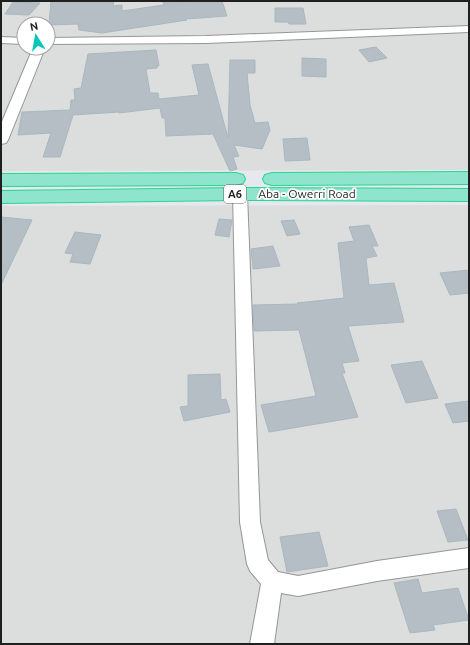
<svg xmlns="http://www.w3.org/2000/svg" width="470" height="645" viewBox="0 0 470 645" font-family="Ubuntu,sans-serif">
	<rect width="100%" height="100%" fill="#e5e9ef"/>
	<g fill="#dcdddd" fill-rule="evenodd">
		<path d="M1,1H469V170L1,171ZM24,24H48V48H24Z"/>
		<polygon points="469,205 469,644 1,644 1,206"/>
	</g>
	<g fill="#b5bec4" stroke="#a8b8c1">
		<polygon points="51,1 114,1 113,6 122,5 122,11 164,5 163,2 222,1 227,16 186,19 187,20 102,33 79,30 78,24 49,25"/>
		<polygon points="13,2 40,3 29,15 5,14"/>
		<polygon points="275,8 303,8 306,24 289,24 288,22 275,22"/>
		<polygon points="376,47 387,58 369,62 359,50"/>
		<polygon points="156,50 159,66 157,66 157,68 146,69 150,93 158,93 159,99 199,95 192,65 208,64 228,138 230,60 255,60 255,73 247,73 250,105 255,123 268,122 270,130 262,149 234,145 239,156 233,157 237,169 230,171 213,134 166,136 165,118 162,118 160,108 119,113 119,112 73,115 60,157 43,157 51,133 18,135 22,112 70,110 71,100 75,100 74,89 81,88 88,54"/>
		<polygon points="302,58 326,59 326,77 302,76"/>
		<polygon points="307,138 310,160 285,161 283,139"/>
		<polygon points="1,217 32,220 1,285"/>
		<polygon points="219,219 232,220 229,237 215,235"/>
		<polygon points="294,220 300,234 287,236 281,221"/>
		<polygon points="369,225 378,246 372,246 377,256 366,258 369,285 394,283 404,322 348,326 359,361 342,363 345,373 342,373 358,417 269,432 261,405 316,396 299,330 254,331 253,305 298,304 297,303 344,298 338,243 354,241 349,227"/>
		<polygon points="75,232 101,235 90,264 70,262 73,254 65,253"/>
		<polygon points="273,246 280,266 253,269 251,249"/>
		<polygon points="469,270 469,293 450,295 440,273"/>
		<polygon points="422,361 438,398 406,403 391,365"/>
		<polygon points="220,374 221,400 226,399 230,412 184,421 180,407 188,406 188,375"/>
		<polygon points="469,401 469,421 453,423 445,404"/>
		<polygon points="456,509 468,540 448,542 437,511"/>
		<polygon points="319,532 328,566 287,572 280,537"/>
		<polygon points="418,579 422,593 458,588 469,620 433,625 435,630 410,633 394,583"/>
	</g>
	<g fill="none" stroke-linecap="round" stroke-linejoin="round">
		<defs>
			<g id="street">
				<polygon points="469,26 469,32 206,43 48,44 48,38 206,36"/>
				<polygon points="1,37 24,38 24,44 1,43"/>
				<polygon points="33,48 45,48 8,140 6,143 1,144 1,124"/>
				<polygon points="240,190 245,191 247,194 260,522 268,560 278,572 298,576 377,561 469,548 469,568 377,581 298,596 281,593 274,644 250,644 261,584 250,571 247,564 240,522 233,194 235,191"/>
			</g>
			<g id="highway">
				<polygon points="469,172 469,184 272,185 265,183 263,179 265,175 272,173"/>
				<polygon points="236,173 243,175 245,179 243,183 236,185 1,186 1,174"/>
				<polygon points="240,188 469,189 469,201 240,200 1,203 1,191"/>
			</g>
		</defs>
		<use href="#street" stroke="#969696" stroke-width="2"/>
		<use href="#highway" stroke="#2ad58d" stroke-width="2"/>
		<use href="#street" fill="#fff" fill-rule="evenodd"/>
		<use href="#highway" fill="#8fe4ce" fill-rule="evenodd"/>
	</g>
	<g text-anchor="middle" stroke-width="3.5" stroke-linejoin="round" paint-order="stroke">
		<rect fill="#fff" stroke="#626262" stroke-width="1" x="224" y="185" width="22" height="18" rx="3"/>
		<g font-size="11" font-weight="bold" fill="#1f1f1f">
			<text x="235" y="198">A6</text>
		</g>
		<g font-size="12" fill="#1f1f1f" stroke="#fff">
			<text x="307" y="198">Aba - Owerri Road</text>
		</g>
	</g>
	<rect width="470" height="645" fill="none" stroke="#1f1f1f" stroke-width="4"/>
	<g transform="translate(36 36) rotate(349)"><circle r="19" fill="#ffffff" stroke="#a5a5a5"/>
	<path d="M0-3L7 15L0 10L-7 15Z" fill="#06c7b8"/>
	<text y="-6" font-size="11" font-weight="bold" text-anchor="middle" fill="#1f1f1f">N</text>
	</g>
</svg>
